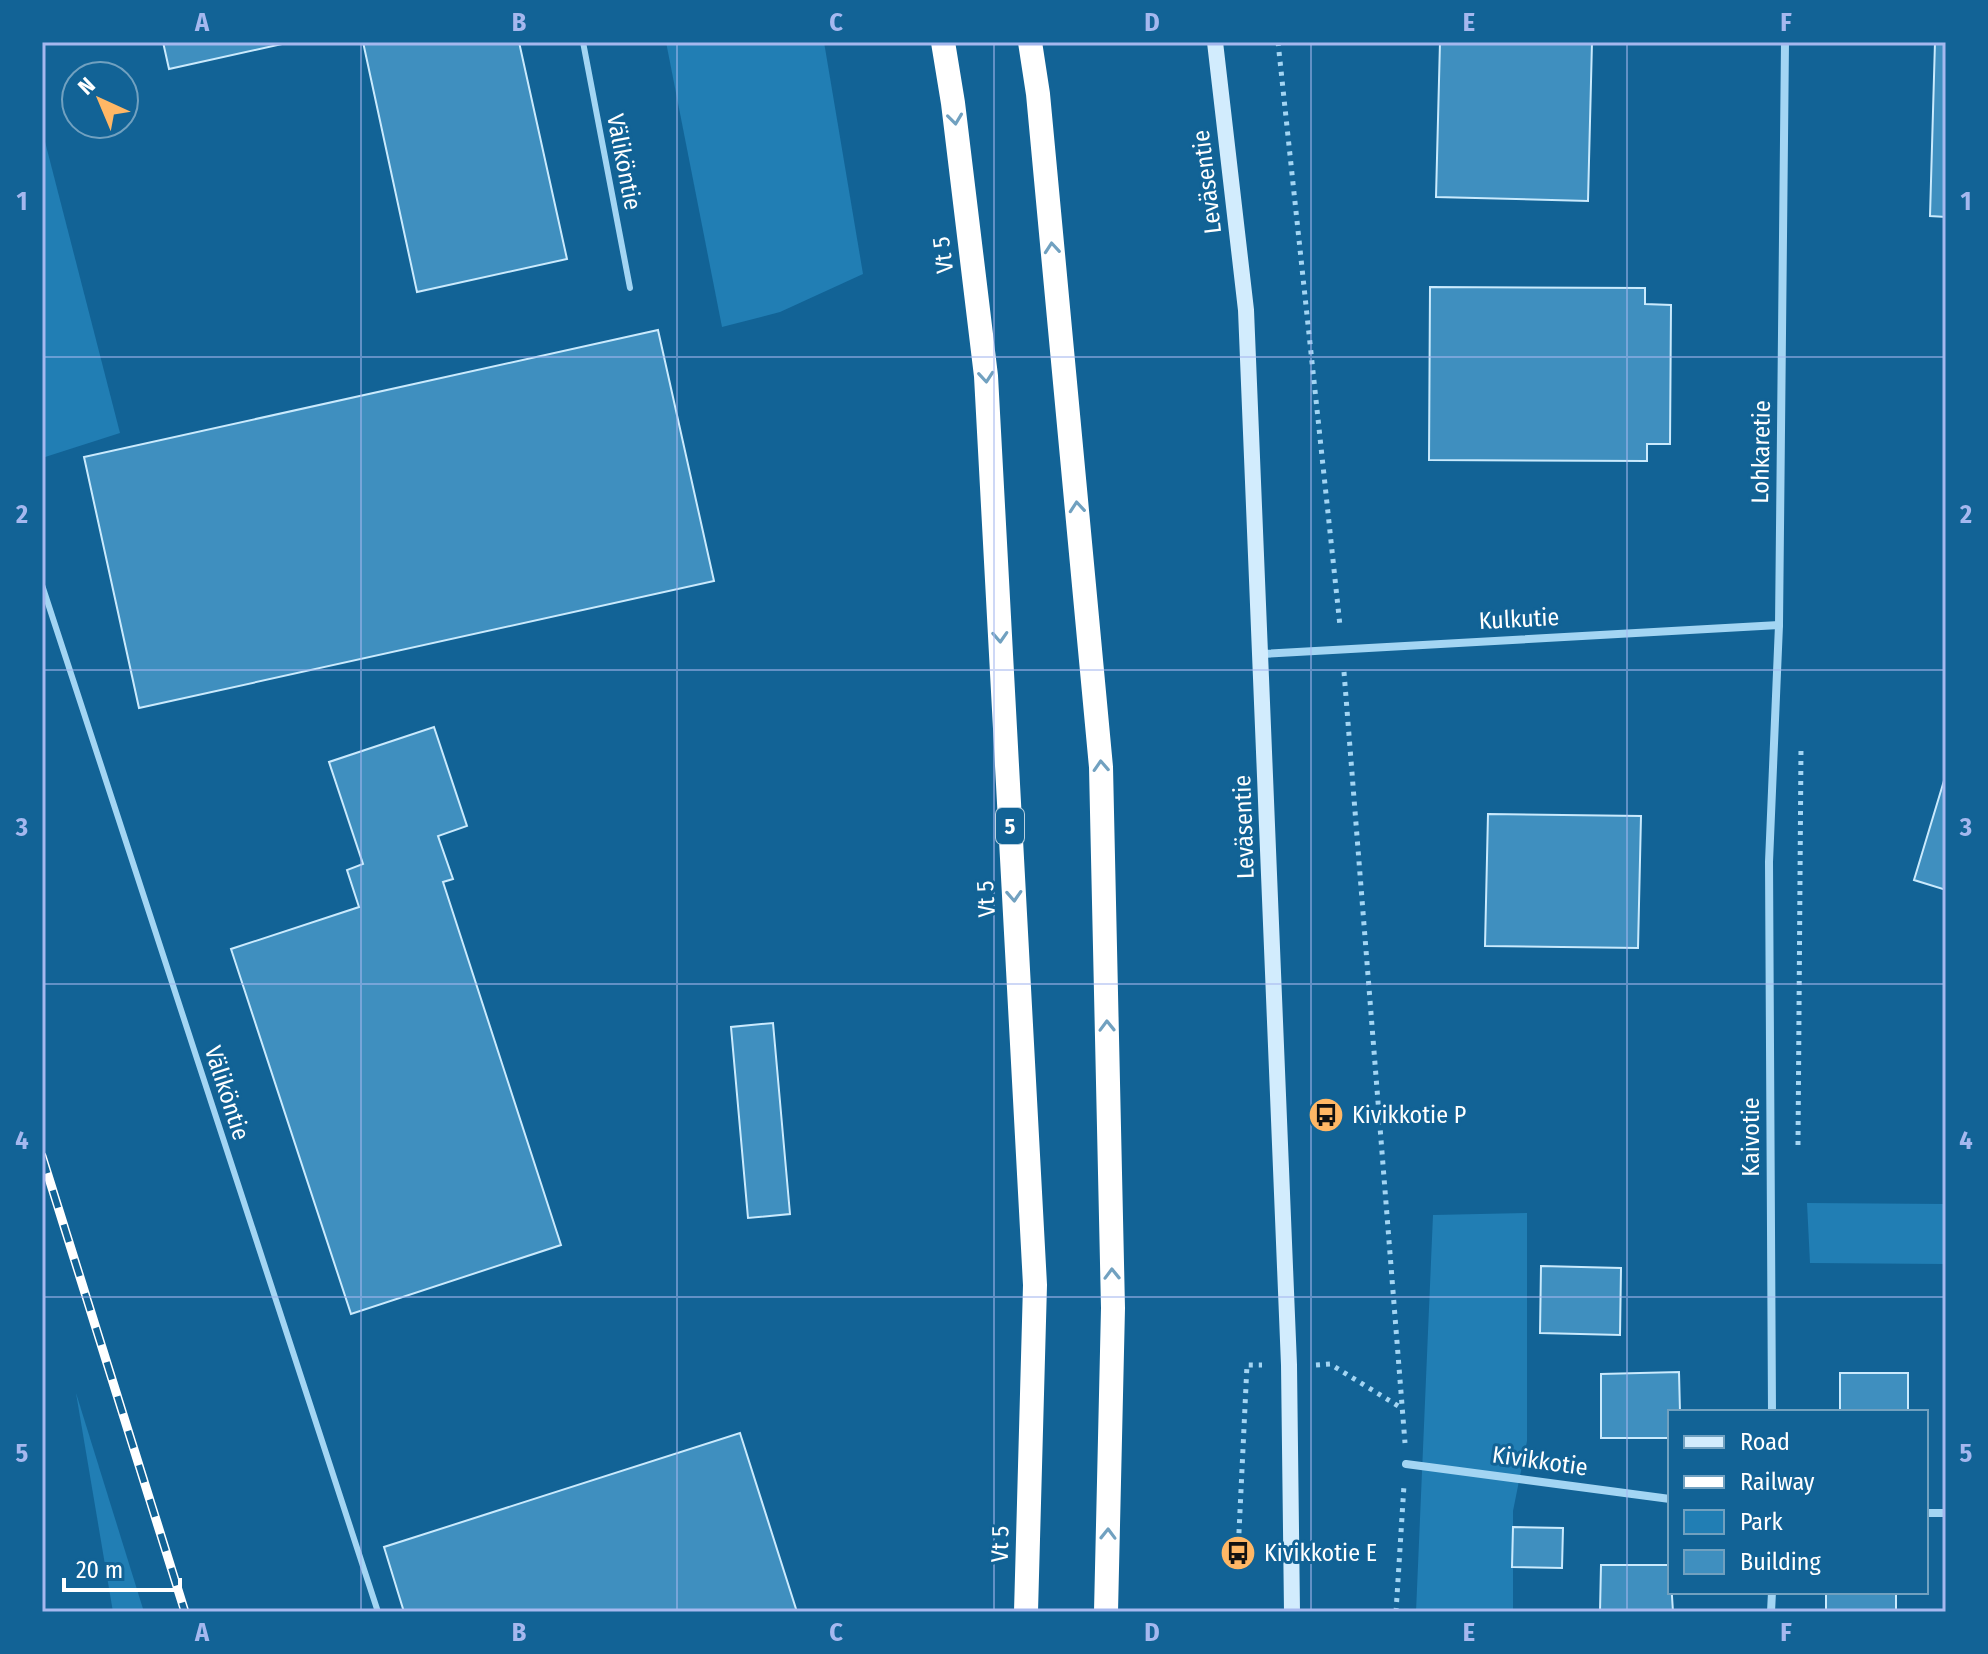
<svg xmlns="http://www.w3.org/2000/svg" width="1988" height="1654" viewBox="0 0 1988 1654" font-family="'Fira Sans Condensed',sans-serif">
	<rect width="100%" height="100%" fill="#126396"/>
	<g fill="#217eb4">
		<polygon points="666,42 824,42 863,274 780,312 722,327"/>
		<polygon points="42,130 120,433 42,458"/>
		<polygon points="1807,1203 1946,1204 1946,1264 1810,1263"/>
		<polygon points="1527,1213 1527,1441 1513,1511 1513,1612 1416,1612 1433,1215"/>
		<polygon points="76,1393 144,1612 113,1612"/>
	</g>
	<g fill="#3f8fbf" stroke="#caeafd" stroke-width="2">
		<polygon points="163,42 291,42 169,69"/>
		<polygon points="363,42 519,42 567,259 417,292"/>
		<polygon points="1440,42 1592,42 1588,201 1436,197"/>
		<polygon points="1935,42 1946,42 1946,217 1930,216"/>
		<polygon points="1430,287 1645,288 1645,304 1671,305 1670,444 1647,444 1647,461 1429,460"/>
		<polygon points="658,330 714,581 139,708 84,457"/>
		<polygon points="434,727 467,826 438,836 453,879 443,882 561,1245 351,1314 231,949 359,907 347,870 363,864 329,762"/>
		<polygon points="1946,774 1946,890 1914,880"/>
		<polygon points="1488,814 1641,816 1638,948 1485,946"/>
		<polygon points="773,1023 790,1214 748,1218 731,1027"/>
		<polygon points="1541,1266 1621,1268 1620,1335 1540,1333"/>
		<polygon points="1679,1372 1680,1412 1670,1412 1670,1438 1601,1438 1601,1374"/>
		<rect x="1840" y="1373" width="68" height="39"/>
		<polygon points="740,1433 797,1612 404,1612 384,1547"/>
		<polygon points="1513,1527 1563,1528 1562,1568 1512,1567"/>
		<polygon points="1601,1565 1670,1565 1673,1612 1600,1612"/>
		<rect x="1826" y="1592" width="70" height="20"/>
	</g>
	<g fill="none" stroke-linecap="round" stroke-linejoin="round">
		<g stroke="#a3d5f3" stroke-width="5" stroke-dasharray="4 6" stroke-linecap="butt">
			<polyline points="1278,42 1340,626"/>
			<polyline points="1344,672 1405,1443"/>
			<polyline points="1798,1145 1801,747"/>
			<polyline points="1316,1365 1330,1364 1403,1409"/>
			<polyline points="1238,1553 1247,1365 1262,1365"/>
			<polyline points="1396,1612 1404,1485"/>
		</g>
		<g stroke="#a3d5f3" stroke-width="6">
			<polyline points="583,42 630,288"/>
			<polyline points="42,585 378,1612"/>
		</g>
		<g stroke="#a3d5f3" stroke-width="8">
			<polyline points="1262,654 1779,625"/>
			<polyline points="1772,1412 1769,862 1779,625 1785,42"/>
			<polyline points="1406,1464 1670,1499"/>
			<polyline points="1926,1513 1946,1513"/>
			<polyline points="1771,1612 1772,1592"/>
		</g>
		<polyline stroke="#d2ecfd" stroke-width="16" points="1215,42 1246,310 1289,1365 1292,1612"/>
		<g stroke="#fff" stroke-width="24">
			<polyline points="943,42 953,103 986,376 1035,1285 1026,1612"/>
			<polyline points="1030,42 1038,94 1101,767 1113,1308 1106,1612"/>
		</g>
		<defs>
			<polyline id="rail" points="42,1156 185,1612"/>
		</defs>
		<use href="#rail" stroke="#fff" stroke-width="9"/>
		<use href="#rail" stroke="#126396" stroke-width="6" stroke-dasharray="18" stroke-linecap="butt"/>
	</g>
	<defs><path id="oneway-chevron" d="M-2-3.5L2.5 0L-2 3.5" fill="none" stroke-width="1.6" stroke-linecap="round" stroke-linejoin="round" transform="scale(2)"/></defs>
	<g stroke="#71a1c0">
		<use href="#oneway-chevron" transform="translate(955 119) rotate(83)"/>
		<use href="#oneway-chevron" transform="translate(1052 248) rotate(-95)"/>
		<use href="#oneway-chevron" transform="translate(986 377) rotate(85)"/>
		<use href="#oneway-chevron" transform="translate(1077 507) rotate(-95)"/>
		<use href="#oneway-chevron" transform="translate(1000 637) rotate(87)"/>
		<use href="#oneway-chevron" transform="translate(1101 766) rotate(-93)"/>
		<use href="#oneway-chevron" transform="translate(1014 896) rotate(87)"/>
		<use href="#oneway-chevron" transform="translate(1107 1026) rotate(-91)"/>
		<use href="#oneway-chevron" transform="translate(1112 1274) rotate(-91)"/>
		<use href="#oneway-chevron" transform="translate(1108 1534) rotate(-89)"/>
	</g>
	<path fill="none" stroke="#a5b8ef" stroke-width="2" stroke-opacity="0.55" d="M361,42V1612M677,42V1612M994,42V1612M1311,42V1612M1627,42V1612M42,357H1946M42,670H1946M42,984H1946M42,1297H1946"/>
	<defs>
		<symbol id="bus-disc" viewBox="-11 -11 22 22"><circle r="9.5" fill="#ffb765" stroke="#126396"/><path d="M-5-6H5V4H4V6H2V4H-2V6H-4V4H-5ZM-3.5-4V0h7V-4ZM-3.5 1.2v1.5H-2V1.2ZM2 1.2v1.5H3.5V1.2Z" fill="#111"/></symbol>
	</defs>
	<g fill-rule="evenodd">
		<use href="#bus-disc" x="1306" y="1095" width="40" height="40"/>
		<use href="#bus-disc" x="1218" y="1533" width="40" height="40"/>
	</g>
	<g text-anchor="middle" stroke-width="6" stroke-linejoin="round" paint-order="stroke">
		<rect fill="#126396" stroke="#b8d0e0" stroke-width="2" x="996" y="808" width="28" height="36" rx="6"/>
		<g font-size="22" font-weight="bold" fill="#fff">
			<text x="1010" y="834">5</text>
		</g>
		<g font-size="24" fill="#fff" stroke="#126396">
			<text transform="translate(624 162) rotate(79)" y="8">Väliköntie</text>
			<text transform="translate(1207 182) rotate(-97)" y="8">Leväsentie</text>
			<text transform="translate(943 255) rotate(-97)" y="8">Vt 5</text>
			<text transform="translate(1761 452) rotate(-89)" y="8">Lohkaretie</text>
			<text transform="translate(1519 619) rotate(-3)" y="8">Kulkutie</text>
			<text transform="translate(1244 827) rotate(-92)" y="8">Leväsentie</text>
			<text transform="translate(986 899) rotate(-93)" y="8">Vt 5</text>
			<text transform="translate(227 1093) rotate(72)" y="8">Väliköntie</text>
			<text transform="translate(1751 1137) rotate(-90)" y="8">Kaivotie</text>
			<text transform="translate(1540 1461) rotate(8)" y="8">Kivikkotie</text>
			<text transform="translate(1000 1544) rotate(-89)" y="8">Vt 5</text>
		</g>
		<g font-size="24" fill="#fff" stroke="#126396" text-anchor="start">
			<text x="1352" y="1123">Kivikkotie P</text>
			<text x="1264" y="1561">Kivikkotie E</text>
		</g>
	</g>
	<rect width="1988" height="1654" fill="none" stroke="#126396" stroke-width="88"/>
	<rect x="1668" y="1410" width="260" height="184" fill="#126396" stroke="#71a1c0" stroke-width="2"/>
	<rect x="1684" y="1436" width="40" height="12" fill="#d2ecfd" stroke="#71a1c0" stroke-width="2"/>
	<text x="1740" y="1450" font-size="24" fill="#ffffff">Road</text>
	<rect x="1684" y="1476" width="40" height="12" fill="#ffffff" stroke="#71a1c0" stroke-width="2"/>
	<text x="1740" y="1490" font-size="24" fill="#ffffff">Railway</text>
	<rect x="1684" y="1510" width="40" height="24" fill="#217eb4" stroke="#71a1c0" stroke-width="2"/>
	<text x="1740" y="1530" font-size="24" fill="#ffffff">Park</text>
	<rect x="1684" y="1550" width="40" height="24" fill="#3f8fbf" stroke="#71a1c0" stroke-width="2"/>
	<text x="1740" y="1570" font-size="24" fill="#ffffff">Building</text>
	<g transform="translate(100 100) rotate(316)"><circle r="38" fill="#126396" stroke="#71a1c0" stroke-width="2"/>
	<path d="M0-6L14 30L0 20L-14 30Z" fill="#ffb765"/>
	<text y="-12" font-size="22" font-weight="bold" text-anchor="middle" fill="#ffffff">N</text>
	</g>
	<path d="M64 1578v12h116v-12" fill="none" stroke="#ffffff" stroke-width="4"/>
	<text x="76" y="1578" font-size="24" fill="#ffffff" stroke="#126396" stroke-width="6" paint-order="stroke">20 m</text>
	<rect x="44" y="44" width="1900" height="1566" fill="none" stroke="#a5b8ef" stroke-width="3"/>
	<g font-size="26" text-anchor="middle" font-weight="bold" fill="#a5b8ef">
		<text x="202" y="31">A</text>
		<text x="519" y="31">B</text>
		<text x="836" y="31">C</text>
		<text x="1152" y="31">D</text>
		<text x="1469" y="31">E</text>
		<text x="1786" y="31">F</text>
		<text x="22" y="210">1</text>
		<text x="1966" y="210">1</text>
		<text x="22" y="523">2</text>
		<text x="1966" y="523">2</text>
		<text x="22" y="836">3</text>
		<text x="1966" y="836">3</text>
		<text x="22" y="1149">4</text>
		<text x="1966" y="1149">4</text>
		<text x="22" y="1462">5</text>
		<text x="1966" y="1462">5</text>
		<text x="202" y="1641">A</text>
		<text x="519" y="1641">B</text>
		<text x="836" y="1641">C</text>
		<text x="1152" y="1641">D</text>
		<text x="1469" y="1641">E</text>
		<text x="1786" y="1641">F</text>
	</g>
</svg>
